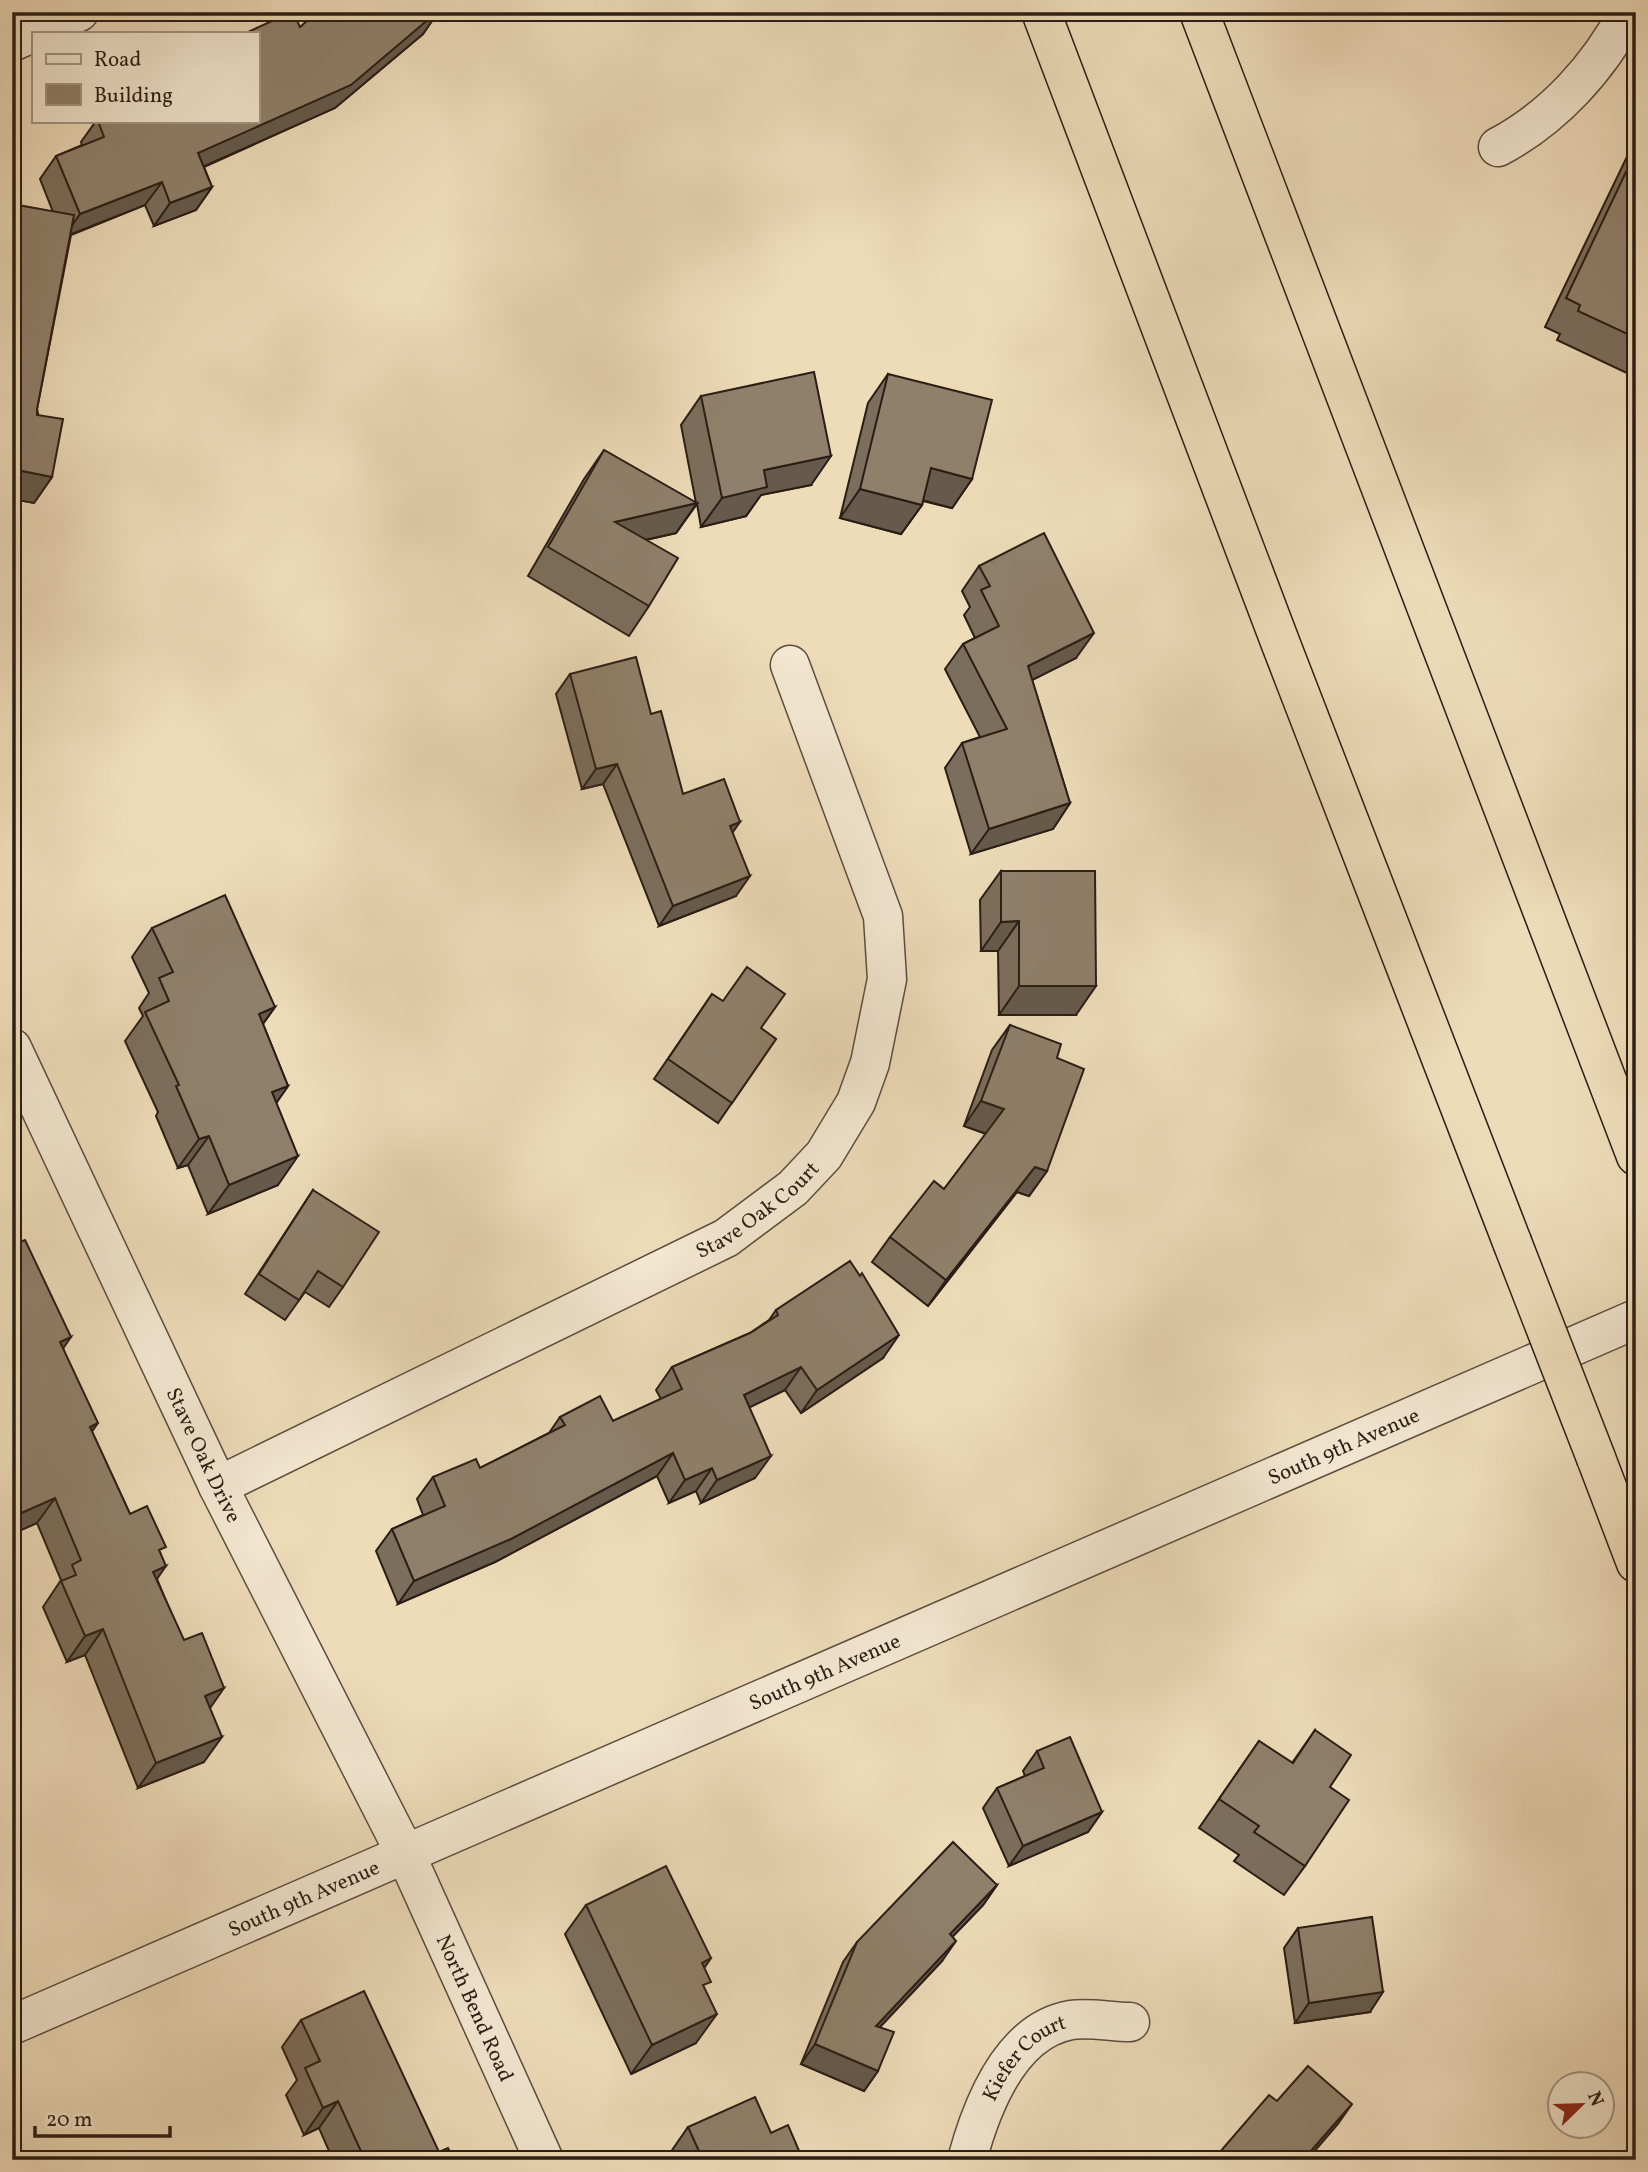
<svg xmlns="http://www.w3.org/2000/svg" width="1648" height="2172" viewBox="0 0 1648 2172" font-family="Vollkorn,serif">
	<rect width="100%" height="100%" fill="#eedcb9"/>
	<filter id="stains"><feTurbulence type="fractalNoise" baseFrequency=".00286" numOctaves="4"/><feColorMatrix values="0 0 0 0 .2 0 0 0 0 .09 0 0 0 0 .02 0 0 0 .5 -.17"/></filter>
	<radialGradient id="worn" r=".72"><stop offset=".6" stop-color="#630" stop-opacity="0"/><stop offset="1" stop-color="#630" stop-opacity=".3"/></radialGradient>
	<g fill="none" stroke-linecap="round" stroke-linejoin="round">
		<defs>
			<g id="minor">
				<polyline points="12,42 79,12"/>
				<path d="M1498,147C1553,118 1599,68 1628,12"/>
				<path id="s1" d="M12,1048L218,1486L406,1855L544,2160"/>
				<path id="s2" d="M218,1486L726,1238L793,1188L824,1155L856,1102L870,1063L887,979L883,916L790,665"/>
				<path id="s3" d="M967,2160C981,2108 1009,2031 1071,2020C1089,2017 1112,2022 1130,2022"/>
			</g>
			<g id="tertiary">
				<path id="s4" d="M12,2025L1636,1319"/>
			</g>
			<g id="motorway">
				<polyline points="1041,12 1282,647 1512,1242"/>
				<polyline points="1199,12 1636,1156"/>
				<polyline points="1596,1458 1636,1563"/>
			</g>
		</defs>
		<use href="#minor" stroke="#5b4d3f" stroke-width="41"/>
		<use href="#tertiary" stroke="#5b4d3f" stroke-width="41"/>
		<use href="#motorway" stroke="#2a1d16" stroke-width="41"/>
		<use href="#minor" stroke="#f4e8d2" stroke-width="38"/>
		<use href="#tertiary" stroke="#f4e8d2" stroke-width="38"/>
		<use href="#motorway" stroke="#eedcb9" stroke-width="38"/>
		<defs>
			<polyline id="motorway-bridge" points="1512,1242 1596,1458"/>
		</defs>
		<use href="#motorway-bridge" stroke="#2a1d16" stroke-width="41" stroke-linecap="butt"/>
		<use href="#motorway-bridge" stroke="#eedcb9" stroke-width="38"/>
	</g>
	<g fill="#7c6e5c" stroke="#2a1d16" stroke-width="2">
		<polygon points="438,12 423,34 335,108 204,167 212,187 196,210 154,226 145,205 71,235 37,409 52,477 34,503 12,499 12,204 53,212 40,179 56,156 82,145 81,142 96,121 257,121 257,33 249,33 250,31 300,27"/>
		<polygon points="1636,138 1636,368 1631,375 1557,340 1560,334 1545,327"/>
		<polygon points="888,374 972,479 952,508 923,501 922,505 901,534 840,518 868,403"/>
		<polygon points="701,396 811,485 761,495 746,516 701,527 697,504 676,533 646,540 649,606 629,636 528,576 584,479 604,450 696,503 681,425"/>
		<polygon points="979,566 1076,658 1032,680 1070,803 1053,829 971,854 945,768 962,743 980,737 945,669 963,644 975,638 964,615 970,607 962,591"/>
		<polygon points="570,674 651,714 683,794 736,896 659,926 603,784 582,789 556,694"/>
		<polygon points="1001,871 1076,1015 999,1015 998,951 981,951 980,900"/>
		<polygon points="152,928 275,1007 263,1024 288,1086 276,1103 278,1185 208,1214 188,1165 178,1168 156,1116 158,1112 125,1041 143,1016 139,1008 149,993 132,957"/>
		<polygon points="712,994 776,1039 718,1123 654,1079"/>
		<polygon points="1010,1025 1057,1058 1047,1171 1029,1196 1017,1192 928,1306 872,1262 890,1237 944,1189 986,1134 964,1126 992,1050"/>
		<polygon points="313,1190 343,1287 329,1307 305,1292 285,1320 245,1294"/>
		<polygon points="12,1245 63,1348 92,1432 130,1514 161,1554 157,1579 210,1708 204,1762 138,1788 85,1655 67,1662 43,1607 61,1580 37,1523 12,1534"/>
		<polygon points="776,1310 883,1358 801,1413 785,1390 749,1407 755,1478 701,1503 696,1491 669,1503 657,1476 495,1562 398,1604 376,1551 392,1529 423,1515 417,1499 433,1477 480,1468 549,1433 560,1417 613,1421 661,1399 656,1390 672,1367 750,1333 769,1320"/>
		<polygon points="1315,1730 1330,1787 1305,1866 1284,1895 1234,1861 1239,1855 1199,1828 1259,1741 1292,1763"/>
		<polygon points="1037,1751 1102,1812 1088,1832 1009,1866 983,1808 997,1788 1025,1776 1023,1771"/>
		<polygon points="997,1885 983,1905 952,1937 942,1961 880,2027 878,2071 864,2091 801,2064 843,1962 857,1942"/>
		<polygon points="586,1905 711,1958 704,1968 696,2043 631,2074 565,1934"/>
		<polygon points="1298,1928 1370,2012 1295,2023 1284,1948"/>
		<polygon points="301,2020 439,2152 454,2160 333,2160 319,2128 304,2135 286,2095 297,2080 282,2047"/>
		<polygon points="688,2127 771,2133 803,2160 669,2160 668,2156"/>
	</g>
	<g fill="#655a4b" stroke="#2a1d16" stroke-width="2">
		<polygon points="438,12 423,34 335,108 182,176 198,153"/>
		<polygon points="162,182 145,205 64,237 80,214"/>
		<polygon points="212,187 196,210 154,226 170,203"/>
		<polygon points="831,456 811,485 761,495 746,516 701,527 722,498 764,470"/>
		<polygon points="931,468 972,479 952,508 910,497"/>
		<polygon points="17,470 52,477 34,503 12,499 12,477"/>
		<polygon points="860,489 922,505 901,534 840,518"/>
		<polygon points="697,503 676,533 595,551 615,522"/>
		<polygon points="1094,633 1076,658 1010,691 1028,666"/>
		<polygon points="617,764 603,784 582,789 596,769"/>
		<polygon points="1070,803 1053,829 971,854 989,829"/>
		<polygon points="740,822 726,842 730,826"/>
		<polygon points="750,876 736,896 659,926 673,906"/>
		<polygon points="1019,921 998,951 981,951 1001,922"/>
		<polygon points="1019,986 1096,986 1076,1015 999,1015"/>
		<polygon points="275,1007 254,1036 259,1014"/>
		<polygon points="288,1086 268,1115 272,1092"/>
		<polygon points="981,1101 1004,1109 987,1134 964,1126"/>
		<polygon points="209,1136 188,1165 178,1168 199,1139"/>
		<polygon points="298,1156 278,1185 208,1214 229,1185"/>
		<polygon points="1035,1167 1047,1171 1029,1196 1017,1192 928,1306 946,1280"/>
		<polygon points="899,1335 883,1358 801,1413 817,1390"/>
		<polygon points="71,1337 53,1363 60,1342"/>
		<polygon points="801,1367 785,1390 728,1418 744,1395"/>
		<polygon points="98,1423 80,1449 90,1427"/>
		<polygon points="673,1453 657,1476 495,1562 398,1604 414,1581"/>
		<polygon points="771,1456 755,1478 701,1503 717,1480"/>
		<polygon points="712,1468 696,1491 669,1503 685,1480"/>
		<polygon points="55,1498 37,1523 12,1534 12,1523 19,1514"/>
		<polygon points="166,1566 148,1592 153,1572"/>
		<polygon points="103,1629 85,1655 67,1662 85,1636"/>
		<polygon points="224,1688 206,1714 205,1696"/>
		<polygon points="222,1737 204,1762 138,1788 156,1763"/>
		<polygon points="1102,1812 1088,1832 1009,1866 1023,1846"/>
		<polygon points="997,1885 983,1905 936,1954 950,1934"/>
		<polygon points="956,1941 942,1961 862,2046 876,2026"/>
		<polygon points="711,1958 691,1987 702,1963"/>
		<polygon points="1383,1992 1370,2012 1295,2023 1309,2003"/>
		<polygon points="717,2014 696,2043 631,2074 652,2045"/>
		<polygon points="815,2044 878,2071 864,2091 801,2064"/>
		<polygon points="338,2101 319,2128 304,2135 323,2108"/>
		<polygon points="1352,2104 1338,2124 1307,2160 1303,2160"/>
	</g>
	<g fill="#90806b" stroke="#2a1d16" stroke-width="2">
		<polygon points="292,12 293,12 300,27 317,12 437,12 351,85 198,153 212,187 170,203 162,182 80,214 56,156 104,137 98,121 257,121 257,33 252,33 250,31"/>
		<polygon points="1636,151 1636,338 1578,311 1580,305 1566,298"/>
		<polygon points="12,204 74,215 37,409 37,415 63,419 52,477 17,470 15,481 12,480"/>
		<polygon points="814,372 831,456 764,470 767,487 722,498 701,396"/>
		<polygon points="888,374 992,400 972,479 931,468 922,505 860,489"/>
		<polygon points="604,450 697,503 615,522 678,558 649,606 548,547"/>
		<polygon points="1044,533 1094,633 1028,666 1070,803 989,829 962,743 1007,729 963,644 999,626 981,590 990,586 979,566"/>
		<polygon points="636,657 651,714 661,711 683,794 724,779 740,822 730,826 750,876 673,906 617,764 596,769 570,674"/>
		<polygon points="1001,871 1095,871 1096,986 1019,986 1019,921 1001,922"/>
		<polygon points="225,895 275,1007 259,1014 288,1086 272,1092 298,1156 229,1185 209,1136 199,1139 176,1086 179,1085 145,1012 169,1001 159,978 173,972 152,928"/>
		<polygon points="747,967 785,994 761,1028 776,1039 732,1103 668,1059 712,994 723,1001"/>
		<polygon points="1010,1025 1061,1044 1057,1058 1084,1069 1047,1171 1035,1167 946,1280 890,1237 934,1181 944,1189 1004,1109 981,1101"/>
		<polygon points="313,1190 379,1232 343,1287 318,1271 299,1300 259,1274"/>
		<polygon points="25,1240 71,1337 60,1342 98,1423 90,1427 130,1514 147,1506 166,1547 159,1550 166,1566 153,1572 184,1640 202,1633 224,1688 205,1696 222,1737 156,1763 103,1629 85,1636 61,1581 76,1575 72,1565 81,1560 55,1498 19,1514 12,1500 12,1245"/>
		<polygon points="850,1261 860,1276 862,1273 899,1335 817,1390 801,1367 744,1395 771,1456 717,1480 712,1468 685,1480 673,1453 511,1539 414,1581 392,1529 445,1506 433,1477 476,1459 480,1468 565,1425 560,1417 600,1396 613,1421 682,1389 672,1367 750,1333 778,1315 776,1310"/>
		<polygon points="1315,1730 1351,1755 1330,1787 1349,1800 1305,1866 1254,1832 1259,1826 1219,1799 1259,1741 1293,1763"/>
		<polygon points="1070,1737 1102,1812 1023,1846 997,1788 1044,1768 1037,1751"/>
		<polygon points="953,1842 997,1885 950,1934 956,1941 876,2026 894,2032 878,2071 815,2044 857,1942"/>
		<polygon points="666,1866 711,1958 702,1963 711,1982 703,1985 717,2014 652,2045 586,1905"/>
		<polygon points="1372,1917 1383,1992 1309,2003 1298,1928"/>
		<polygon points="364,1991 439,2152 448,2148 454,2160 365,2160 338,2101 323,2108 305,2068 320,2061 301,2020"/>
		<polygon points="1308,2066 1352,2104 1303,2160 1213,2160 1269,2095 1277,2101"/>
		<polygon points="755,2097 771,2133 788,2125 803,2160 703,2160 688,2127"/>
		<polygon points="1190,2156 1192,2160 1180,2160"/>
	</g>
	<g text-anchor="middle" stroke-width="6" stroke-linejoin="round" paint-order="stroke">
		<g font-size="21" fill="#2a1d16" stroke="#f4e8d2">
			<text dy="7" stroke="none"><textPath href="#s2" startOffset="607">Stave Oak Court</textPath></text>
			<text dy="7" stroke="none"><textPath href="#s4" startOffset="1452">South 9th Avenue</textPath></text>
			<text dy="7" stroke="none"><textPath href="#s1" startOffset="450">Stave Oak Drive</textPath></text>
			<text dy="7" stroke="none"><textPath href="#s4" startOffset="886">South 9th Avenue</textPath></text>
			<text dy="7" stroke="none"><textPath href="#s4" startOffset="318">South 9th Avenue</textPath></text>
			<text dy="7" stroke="none"><textPath href="#s1" startOffset="1066">North Bend Road</textPath></text>
			<text dy="7" stroke="none"><textPath href="#s3" startOffset="121">Kiefer Court</textPath></text>
		</g>
	</g>
	<rect width="1648" height="2172" fill="none" stroke="#eedcb9" stroke-width="42"/>
	<rect x="14" y="14" width="1620" height="2144" fill="none" stroke="#2a1d16" stroke-width="3.5"/>
	<rect x="21" y="21" width="1606" height="2130" fill="none" stroke="#2a1d16" stroke-width="2"/>
	<rect x="32" y="32" width="228" height="91" fill="#f4e8d2" stroke="#a39787" stroke-width="2"/>
	<rect x="46" y="54" width="35" height="10" fill="#f4e8d2" stroke="#a39787" stroke-width="2"/>
	<text x="94" y="66" font-size="21" fill="#2a1d16">Road</text>
	<rect x="46" y="84" width="35" height="21" fill="#90806b" stroke="#a39787" stroke-width="2"/>
	<text x="94" y="102" font-size="21" fill="#2a1d16">Building</text>
	<g transform="translate(1581 2105) rotate(67)"><circle r="33" fill="#f4e8d2" stroke="#a39787" stroke-width="2"/>
	<path d="M0-5L12 26L0 18L-12 26Z" fill="#8f2418"/>
	<text y="-10" font-size="19" font-weight="bold" text-anchor="middle" fill="#2a1d16">N</text>
	</g>
	<path d="M35 2126v10h135v-10" fill="none" stroke="#2a1d16" stroke-width="3.5"/>
	<text x="46" y="2126" font-size="21" fill="#2a1d16" stroke="#f4e8d2" stroke-width="5" paint-order="stroke">20 m</text>
	<rect width="100%" height="100%" filter="url(#stains)"/>
	<rect width="100%" height="100%" fill="url(#worn)"/>
</svg>
